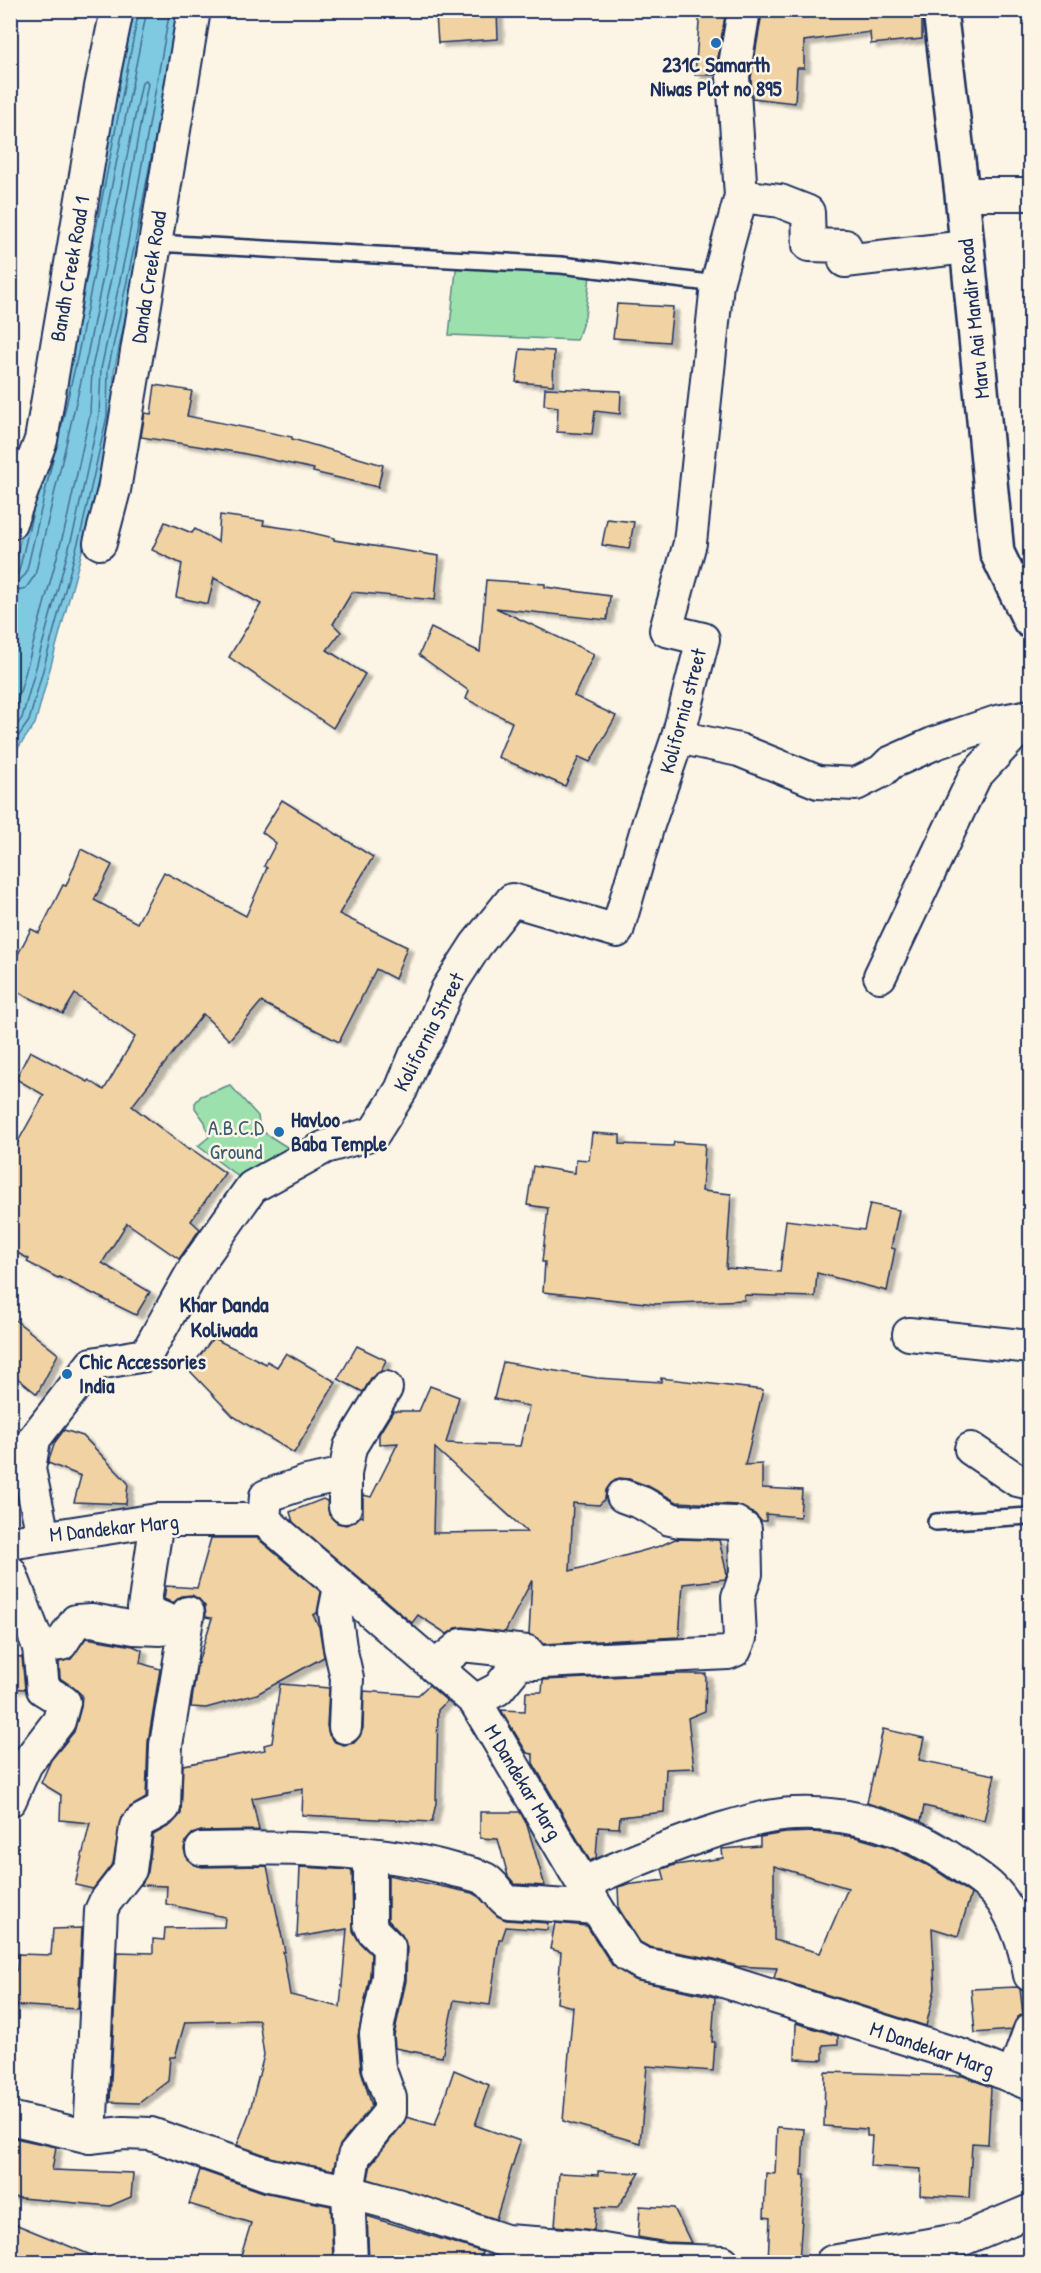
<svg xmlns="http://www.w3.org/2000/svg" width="1041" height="2273" viewBox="0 0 1041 2273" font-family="'Patrick Hand',sans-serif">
	<defs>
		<filter id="shadow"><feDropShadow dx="6" dy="4" stdDeviation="1.5" flood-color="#0004"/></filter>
	</defs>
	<rect width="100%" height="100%" fill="#fcf5e5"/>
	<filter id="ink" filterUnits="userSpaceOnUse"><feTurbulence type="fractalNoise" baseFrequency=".0167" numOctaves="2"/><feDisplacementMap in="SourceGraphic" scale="12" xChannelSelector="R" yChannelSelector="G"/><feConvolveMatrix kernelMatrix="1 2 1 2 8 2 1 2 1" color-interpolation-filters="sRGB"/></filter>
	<g filter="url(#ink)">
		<g fill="#9ce1ad" stroke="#5c8886" stroke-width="1.5">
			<polygon points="517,260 590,276 585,316 577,340 449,335 457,262"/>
			<polygon points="230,1085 258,1116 260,1130 306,1159 252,1187 198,1146 209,1137 205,1122 195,1108 195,1103 201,1096"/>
		</g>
		<polygon fill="#80cae1" stroke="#588cad" stroke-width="1.5" points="134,11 184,11 140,249 114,371 113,416 88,529 35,724 11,758 11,579 65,351"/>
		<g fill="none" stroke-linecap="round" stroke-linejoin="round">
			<g stroke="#436d92" stroke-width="1.5">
				<polyline points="86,280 139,10"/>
				<polyline points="61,428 78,354 147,10"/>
				<polyline points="10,576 16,575 19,571 33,511"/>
				<polyline points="10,583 19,581 26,574 54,454"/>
				<polyline points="10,592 26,588 35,575 87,356 142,82 146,80 148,83 118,245 92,368 90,414 66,524 14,714 10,719"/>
				<polyline points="10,735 22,718 75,526 99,415 101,369 127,247 170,10"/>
				<polyline points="10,748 29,721 82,528 107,416 108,370 134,248 158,122"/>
			</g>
		</g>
		<g fill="#f1d3a3" stroke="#1b2f5e" stroke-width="1.5" fill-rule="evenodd" filter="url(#shadow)">
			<polygon points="700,10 726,10 715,75 695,75"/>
			<polygon points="791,10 922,10 922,39 871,44 870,32 804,41 804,68 797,68 795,103 752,98 751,78 762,13"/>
			<polygon points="497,11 498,39 438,43 436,15"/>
			<polygon points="617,304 673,307 669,342 613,338"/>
			<polygon points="520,349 554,351 553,385 516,382"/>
			<polygon points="155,385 192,391 187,416 292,437 292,439 383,465 378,487 313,472 314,469 241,453 141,437 145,413 151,414"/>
			<polygon points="545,388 621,391 620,414 595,411 592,434 557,432 558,407 544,405"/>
			<polygon points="220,515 264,521 263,525 300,530 334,538 334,540 439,556 435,600 352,592 333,624 341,632 327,650 365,674 333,728 229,657 261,604 214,578 208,604 176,597 182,564 152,550 165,522 192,533 195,529 218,542"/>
			<polygon points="607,519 634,522 629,549 602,545"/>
			<polygon points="486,580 545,584 545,587 610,596 607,620 496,608 594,654 574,696 616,716 590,762 579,757 565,786 498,757 512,722 466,699 469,691 419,655 431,628 480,652"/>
			<polygon points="282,800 373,857 339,914 407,947 395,979 376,969 339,1042 261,1002 229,1040 203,1014 132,1106 189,1150 190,1148 225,1173 191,1221 200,1229 179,1259 127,1223 102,1263 150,1292 136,1315 59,1277 58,1278 27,1262 29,1259 10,1249 10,1156 44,1095 16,1079 30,1051 88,1082 89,1080 104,1090 135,1037 75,994 63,1014 10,988 10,970 31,929 39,933 63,885 66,886 81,849 112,865 94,900 137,923 164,872 246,916 267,868 264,866 276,843 262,832"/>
			<polygon points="592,1133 620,1135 620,1144 673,1146 674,1142 705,1144 702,1191 731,1194 726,1268 780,1272 786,1220 864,1230 870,1204 899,1210 891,1248 895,1249 887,1291 817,1273 815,1297 744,1295 744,1300 655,1304 543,1292 545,1262 542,1262 548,1208 527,1205 533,1166 575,1173 576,1159 589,1160"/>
			<polygon points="10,1316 58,1354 37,1394 10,1372"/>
			<polygon points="213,1338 266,1364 267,1361 277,1367 286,1353 336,1382 294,1453 233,1416 189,1370"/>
			<polygon points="357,1346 386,1360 381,1371 371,1378 363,1392 338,1379"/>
			<path d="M503,1362L597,1378L661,1382V1378L763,1390L745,1465L762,1464V1488L802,1490L800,1517L766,1514V1521H761L755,1514L737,1505L677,1502L648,1486L629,1479L619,1478L611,1483L606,1490L605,1499L599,1505L573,1503L570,1571L660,1546L675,1539L719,1540L727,1574L725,1579L683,1584L679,1637L543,1644L529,1634L532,1580L505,1632L463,1627L456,1628L447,1634L418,1615L412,1623L293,1522L290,1512L323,1499L327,1501L329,1515L337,1523L346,1525L354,1522L361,1516L363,1517V1495L371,1497L398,1443L379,1444V1434L393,1411H419L430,1386L459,1397L446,1443L520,1446L529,1406L494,1399ZM435,1448L527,1532L433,1533Z"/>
			<polygon points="64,1430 83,1436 128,1483 126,1504 74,1502 81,1476 48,1463 55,1442"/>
			<polygon points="211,1538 257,1538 321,1592 317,1613 313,1615 319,1627 324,1657 257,1694 206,1708 191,1707 197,1666 212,1618 206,1617 205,1606 199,1599 192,1595 181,1596 173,1603 164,1599 166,1586 197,1588"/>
			<polygon points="86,1638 133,1646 142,1650 140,1663 160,1669 148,1742 146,1798 130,1807 121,1817 113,1863 93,1889 75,1885 90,1823 60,1820 61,1795 41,1783 51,1760 74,1732 81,1707 82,1695 73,1687 60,1678 59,1662 71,1659"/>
			<polygon points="10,1656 22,1657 25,1689 10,1688"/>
			<polygon points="675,1674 706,1674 705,1711 688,1718 694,1768 666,1769 664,1812 620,1817 619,1828 598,1827 596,1858 590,1861 533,1763 533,1754 527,1753 501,1710 525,1711 526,1692 542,1692 543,1680"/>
			<polygon points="280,1684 329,1688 327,1726 329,1735 335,1742 344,1745 354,1743 360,1736 363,1728 364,1691 418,1695 429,1685 447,1701 438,1710 436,1803 432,1822 302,1815 303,1789 252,1798 259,1830 201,1831 192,1834 186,1841 184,1849 187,1859 193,1864 202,1867 267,1866 285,1952 283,1952 290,1995 340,2007 347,1929 297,1937 300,1867 352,1870 353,1931 360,1943 371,1954 370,1975 358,2036 361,2070 372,2106 340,2145 333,2170 274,2158 237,2145 249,2114 264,2055 259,2020 185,2022 175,2057 170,2057 168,2081 139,2103 110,2102 117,1952 153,1953 153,1939 164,1940 165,1928 224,1927 225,1917 166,1904 167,1886 141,1885 148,1872 153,1835 171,1825 181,1814 183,1765 265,1750 264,1745 272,1743"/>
			<polygon points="883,1729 924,1738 919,1760 995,1775 984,1820 924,1806 921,1821 867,1803"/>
			<polygon points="480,1812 520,1812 527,1825 545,1886 515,1884 508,1876 498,1839 480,1838"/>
			<path d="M815,1832L855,1837L893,1848L929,1866L971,1894L958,1936L932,1928L935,1989L926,2026L774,1978L777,1968L737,1966L714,1959L649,1947L640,1942L619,1909L618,1887L625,1885L665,1880L662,1869L675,1865L723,1858L722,1849L760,1846V1837L786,1833ZM774,1866L848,1888L820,1953L774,1940Z"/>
			<polygon points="388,1875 472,1893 479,1897 497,1916 506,1920 548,1923 547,1930 506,1927 502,1939 499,1939 490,2005 454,2000 442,2057 395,2048 394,2035 406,1981 407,1948 402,1935 388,1920"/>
			<polygon points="555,1923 587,1926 612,1965 634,1980 715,1997 712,2042 715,2042 713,2071 647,2066 640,2143 563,2121 573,2007 557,2003 561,1952 550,1949"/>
			<polygon points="82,1928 78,2009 10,2005 10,1980 17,1969 18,1954 51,1955 53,1929"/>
			<polygon points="1017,1987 1020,1989 1023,2014 1018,2017 1011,2030 975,2033 971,1989"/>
			<polygon points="796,2023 838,2036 838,2044 823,2045 823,2060 795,2059"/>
			<polygon points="454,2070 489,2085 475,2125 520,2141 496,2219 368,2179 371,2164 404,2123 406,2117 435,2125"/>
			<polygon points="825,2072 963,2076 991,2087 988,2144 972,2143 969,2198 920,2195 921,2169 870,2166 872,2136 867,2136 867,2129 824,2126"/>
			<polygon points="777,2127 804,2129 802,2175 805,2175 799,2262 768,2262 770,2218 764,2217 766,2173 775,2174"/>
			<polygon points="10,2137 56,2147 52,2170 133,2173 131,2197 110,2206 10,2197"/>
			<polygon points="200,2170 263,2192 331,2206 333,2262 239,2262 251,2223 189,2204"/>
			<polygon points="598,2171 640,2173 617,2208 596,2207 594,2230 555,2226 559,2173 598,2175"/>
			<polygon points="640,2206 674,2208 691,2243 666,2242 638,2237"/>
			<polygon points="367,2216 483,2252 479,2262 369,2262"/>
			<polygon points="10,2222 108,2262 10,2262"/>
		</g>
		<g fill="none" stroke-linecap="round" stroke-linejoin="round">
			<defs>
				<g id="lane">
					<polyline points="155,243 561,265 717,284"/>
					<polyline points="936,1522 1030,1516"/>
				</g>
				<g id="street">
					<polyline points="744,10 733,77 741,196 780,201 808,212 809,245 845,246 845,261 966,247"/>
					<polyline points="962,194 1030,194"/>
					<polyline points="10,523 41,440 101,87 117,10"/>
					<polyline points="100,543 114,490 194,10"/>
					<polyline points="678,737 739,750 818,782 856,784 882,771 890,763 935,743 997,722 1030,716"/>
					<polyline points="880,976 975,776 1030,717"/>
					<polyline points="909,1334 1030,1347"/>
					<polyline points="971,1449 1017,1480 1030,1483"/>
					<polyline points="345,1507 345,1474 350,1447 386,1388"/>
					<polyline points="157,1520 144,1608 150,1613 181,1626"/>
					<polyline points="264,1520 266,1496 307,1482 345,1474"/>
					<polyline points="43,1536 29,1469 34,1439 92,1364 146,1355 196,1266 252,1187 325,1147 374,1133 401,1090 415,1056 427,1039 447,990 476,945 512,900 617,931 648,825 678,737 703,639 666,630 690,543 717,284 741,196"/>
					<polyline points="10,1543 157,1520 264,1520 475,1701 597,1908 627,1955 643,1964 711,1977 962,2056 1030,2084"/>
					<polyline points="10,1572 39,1647 43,1689 64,1702 59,1721 26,1764 10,1800"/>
					<polyline points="340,1587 335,1612 340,1647 347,1678 345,1727"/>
					<polyline points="39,1647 61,1644 76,1621 92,1620 134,1628 161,1629 172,1622"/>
					<polyline points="435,1667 462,1645 527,1652 536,1663"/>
					<polyline points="475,1701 498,1689 515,1668 522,1663 728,1653 735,1650 740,1638 738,1597 746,1574 745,1529 736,1523 679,1521 670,1519 642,1503 623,1496"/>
					<path d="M202,1849C281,1847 379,1848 454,1870C464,1872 476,1874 485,1879C495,1885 498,1895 508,1902L597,1908"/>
					<path d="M584,1883C628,1863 672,1845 719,1830C743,1823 768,1815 794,1814C852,1811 909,1829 956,1862C967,1870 979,1877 989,1886C1012,1906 1025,1945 1030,1975"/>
					<polyline points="1013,2077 1030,2030"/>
					<polyline points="10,2118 90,2137 124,2133 151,2134 269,2175 338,2189 397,2205 506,2241 579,2246 664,2260 723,2262"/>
					<path d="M90,2137L101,1911L105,1902L130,1870L136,1827C141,1817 156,1816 164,1807L166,1745L188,1613"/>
					<polyline points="351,2262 348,2191 354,2156 390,2112 390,2098 379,2068 376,2034 388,1977 389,1947 373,1931 370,1924 370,1855"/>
					<polyline points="832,2262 963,2239 1030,2211"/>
				</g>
				<polyline id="secondary" points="940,10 962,194 997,553 1030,621"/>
			</defs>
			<use href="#lane" stroke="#1b2f5e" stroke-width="20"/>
			<use href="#street" stroke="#1b2f5e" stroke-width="36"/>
			<use href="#secondary" stroke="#1b2f5e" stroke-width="38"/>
			<use href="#lane" stroke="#fcf5e5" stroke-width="15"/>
			<use href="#street" stroke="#fcf5e5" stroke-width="32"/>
			<use href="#secondary" stroke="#fcf5e5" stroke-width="33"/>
		</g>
	</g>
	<g fill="#1f6fb2" stroke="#fcf5e5" stroke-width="2">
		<circle cx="716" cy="43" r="6"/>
		<circle cx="279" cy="1132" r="6"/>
		<circle cx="67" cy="1374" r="6"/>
	</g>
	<g text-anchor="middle" stroke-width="5" stroke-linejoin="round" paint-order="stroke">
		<g font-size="21" font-weight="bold" fill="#1b2f5e" stroke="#fcf5e5" text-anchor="start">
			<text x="716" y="72" text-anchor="middle">231C Samarth<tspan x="716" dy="24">Niwas Plot no 895</tspan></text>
			<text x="291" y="1127">Havloo<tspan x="291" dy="24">Baba Temple</tspan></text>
			<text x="79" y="1369">Chic Accessories<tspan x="79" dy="24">India</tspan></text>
		</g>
		<g font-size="21" fill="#1b2f5e" stroke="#fcf5e5">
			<text transform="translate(70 269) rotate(-80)" y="7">Bandh Creek Road 1</text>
			<text transform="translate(149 277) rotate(-81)" y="7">Danda Creek Road</text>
			<text transform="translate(974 319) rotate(-96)" y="7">Maru Aai Mandir Road</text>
			<text transform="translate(683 711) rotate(-75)" y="7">Kolifornia street</text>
			<text transform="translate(429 1032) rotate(-63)" y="7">Kolifornia Street</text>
			<text transform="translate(114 1528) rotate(-6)" y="7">M Dandekar Marg</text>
			<text transform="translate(523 1782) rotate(59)" y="7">M Dandekar Marg</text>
			<text transform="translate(932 2049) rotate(19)" y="7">M Dandekar Marg</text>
		</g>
		<g font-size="21" fill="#3b5c72" stroke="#fcf5e5">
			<text x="236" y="1135">A.B.C.D<tspan x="236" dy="24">Ground</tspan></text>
		</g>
		<g font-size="22" font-weight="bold" fill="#1b2f5e" stroke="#fcf5e5">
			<text x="224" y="1312">Khar Danda<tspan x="224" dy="25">Koliwada</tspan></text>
		</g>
	</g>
	<rect width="1041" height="2273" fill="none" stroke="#fcf5e5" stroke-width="36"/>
	<rect x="18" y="18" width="1005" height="2237" fill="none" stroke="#1b2f5e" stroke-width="2" filter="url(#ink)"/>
</svg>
